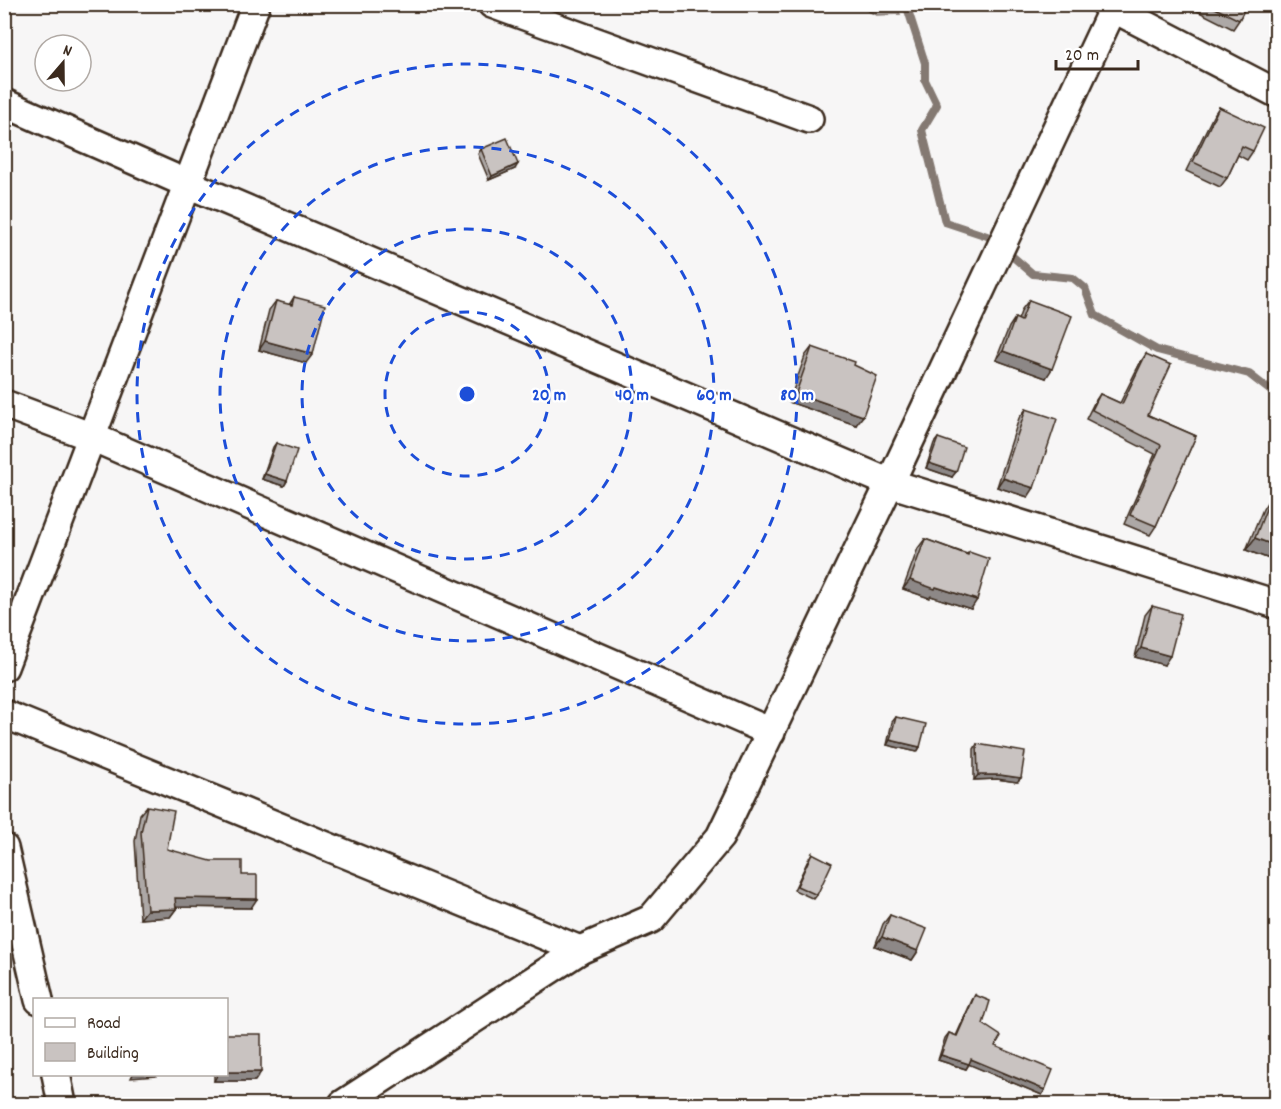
<svg xmlns="http://www.w3.org/2000/svg" width="1281" height="1109" viewBox="0 0 1281 1109" font-family="Dekko,sans-serif">
	<rect width="100%" height="100%" fill="#f7f6f6"/>
	<filter id="ink" filterUnits="userSpaceOnUse"><feTurbulence type="fractalNoise" baseFrequency=".0167" numOctaves="2"/><feDisplacementMap in="SourceGraphic" scale="12" xChannelSelector="R" yChannelSelector="G"/><feConvolveMatrix kernelMatrix="1 2 1 2 8 2 1 2 1" color-interpolation-filters="sRGB"/></filter>
	<g filter="url(#ink)">
		<polygon fill="#b4aeaa" stroke="#847972" stroke-width="1.5" points="857,5 895,5 900,14 876,15"/>
		<g fill="none" stroke-linecap="round" stroke-linejoin="round">
			<polyline stroke="#847972" stroke-width="8" points="906,4 925,63 925,80 937,105 922,130 945,222 990,237 1033,274 1073,278 1085,288 1095,315 1157,350 1249,374 1276,395"/>
			<defs>
				<g id="street">
					<polyline points="492,4 809,119"/>
					<polyline points="1105,4 1276,93"/>
					<polyline points="4,103 188,184 890,483 1276,604"/>
					<polyline points="4,404 92,437 771,732"/>
					<polyline points="4,667 256,4"/>
					<polyline points="4,714 580,950"/>
					<polyline points="4,848 39,1000"/>
					<polyline points="56,1074 62,1104"/>
					<polyline points="343,1104 580,950 651,919 720,837 890,483 1115,4"/>
				</g>
			</defs>
			<use href="#street" stroke="#3b2a1e" stroke-width="32"/>
			<use href="#street" stroke="#fff" stroke-width="27"/>
		</g>
		<g fill="#ada8a6" stroke="#3b2a1e" stroke-width="1.5">
			<polygon points="1193,4 1247,4 1239,20 1233,29 1191,8"/>
			<polygon points="1219,107 1253,151 1247,160 1238,155 1227,178 1220,187 1186,171 1213,116"/>
			<polygon points="481,149 515,169 489,180 478,154"/>
			<polygon points="294,297 306,363 259,350 269,310 276,301 289,305"/>
			<polygon points="1029,300 1046,378 996,360 1009,327 1015,318 1018,320 1022,309"/>
			<polygon points="812,347 856,425 789,402 805,356"/>
			<polygon points="1146,354 1148,415 1196,436 1156,526 1150,535 1124,524 1155,454 1086,419 1094,403 1100,394 1120,403 1140,363"/>
			<polygon points="1026,409 1028,497 997,487 1019,418"/>
			<polygon points="938,438 952,477 926,468 934,443"/>
			<polygon points="276,443 287,481 284,486 262,479 273,447"/>
			<polygon points="1271,496 1276,498 1276,496 1276,571 1269,568 1272,560 1246,550 1263,509"/>
			<polygon points="925,539 967,554 969,552 971,609 931,596 929,598 903,589 918,548"/>
			<polygon points="1152,606 1164,665 1135,657 1145,615"/>
			<polygon points="896,717 920,747 917,752 887,745 892,722"/>
			<polygon points="977,744 1017,782 997,779 974,780 974,749"/>
			<polygon points="147,806 167,849 242,875 251,908 176,907 176,909 170,917 140,919 135,841 140,814"/>
			<polygon points="812,853 817,895 814,899 794,890 809,858"/>
			<polygon points="890,915 918,951 912,960 875,946 883,924"/>
			<polygon points="975,995 983,1024 995,1046 1045,1090 1042,1095 969,1064 966,1069 938,1060 945,1038 949,1033 956,1036 972,1000"/>
			<polygon points="214,1074 226,1074 255,1081 214,1081"/>
		</g>
		<g fill="#8d8887" stroke="#3b2a1e" stroke-width="1.5">
			<polygon points="518,164 515,169 489,180 492,176"/>
			<polygon points="265,341 313,354 306,363 259,350"/>
			<polygon points="1003,351 1052,369 1046,378 996,360"/>
			<polygon points="796,393 863,416 856,425 789,402"/>
			<polygon points="929,463 956,472 952,477 926,468"/>
			<polygon points="265,474 287,481 284,486 262,479"/>
			<polygon points="1003,478 1034,488 1028,497 997,487"/>
			<polygon points="1255,538 1276,546 1276,554 1272,560 1246,550"/>
			<polygon points="1276,558 1276,571 1269,568"/>
			<polygon points="910,580 936,587 977,600 971,609 931,596 929,598 903,589"/>
			<polygon points="1141,648 1170,656 1164,665 1135,657"/>
			<polygon points="890,740 920,747 917,752 887,745"/>
			<polygon points="978,775 1000,775 1021,778 1017,782 997,779 974,780"/>
			<polygon points="175,898 257,899 251,908 169,907"/>
			<polygon points="176,909 170,917 140,919 147,910"/>
			<polygon points="882,937 918,951 912,960 875,946"/>
			<polygon points="941,1055 969,1064 966,1069 938,1060"/>
			<polygon points="971,1059 1045,1090 1042,1095 968,1064"/>
			<polygon points="226,1072 261,1072 255,1081 214,1081 218,1074 226,1074"/>
			<polygon points="133,1074 157,1074 156,1076 131,1078"/>
		</g>
		<g fill="#c9c3c1" stroke="#3b2a1e" stroke-width="1.5">
			<polygon points="1207,4 1247,4 1239,20"/>
			<polygon points="1219,107 1264,128 1253,151 1242,146 1227,178 1193,162"/>
			<polygon points="507,138 518,164 492,176 481,149"/>
			<polygon points="294,297 325,305 313,354 265,341 276,301 292,305"/>
			<polygon points="1029,300 1072,316 1052,369 1003,351 1015,318 1021,321"/>
			<polygon points="812,347 855,362 854,365 877,376 863,416 796,393"/>
			<polygon points="1146,354 1171,365 1148,415 1196,436 1156,526 1130,515 1161,445 1092,410 1100,394 1122,404"/>
			<polygon points="1026,409 1057,419 1034,488 1003,478"/>
			<polygon points="938,438 964,447 956,472 929,463"/>
			<polygon points="276,443 297,450 287,481 265,474"/>
			<polygon points="1271,496 1276,498 1276,546 1255,538"/>
			<polygon points="925,539 968,555 969,552 989,559 977,600 936,587 935,589 910,580"/>
			<polygon points="1152,606 1181,614 1170,656 1141,648"/>
			<polygon points="896,717 926,724 920,747 890,740"/>
			<polygon points="977,744 1025,752 1021,778 1000,775 978,775"/>
			<polygon points="147,806 174,811 167,849 211,861 242,861 242,875 257,875 257,899 175,898 176,909 147,910 141,832"/>
			<polygon points="812,853 832,863 817,895 797,886"/>
			<polygon points="890,915 927,929 918,951 882,937"/>
			<polygon points="975,995 990,1001 983,1024 1001,1036 995,1046 1053,1070 1045,1090 971,1059 969,1064 941,1055 949,1033 957,1036"/>
			<rect x="226" y="1034" width="35" height="38"/>
		</g>
	</g>
	<g fill="none" stroke="#1d4ed8" stroke-width="3" stroke-dasharray="10 8">
		<circle cx="467" cy="394" r="82"/>
		<circle cx="467" cy="394" r="165"/>
		<circle cx="467" cy="394" r="247"/>
		<circle cx="467" cy="394" r="330"/>
	</g>
	<circle cx="467" cy="394" r="9" fill="#1d4ed8" stroke="#fff" stroke-width="3"/>
	<g font-size="18" text-anchor="middle" font-weight="bold" fill="#1d4ed8" stroke="#fff" stroke-width="4.5" stroke-linejoin="round" paint-order="stroke">
		<text x="549" y="400">20 m</text>
		<text x="632" y="400">40 m</text>
		<text x="714" y="400">60 m</text>
		<text x="797" y="400">80 m</text>
	</g>
	<rect width="1281" height="1109" fill="none" stroke="#fff" stroke-width="24"/>
	<rect x="12" y="12" width="1257" height="1085" fill="none" stroke="#3b2a1e" stroke-width="2" filter="url(#ink)"/>
	<rect x="33" y="998" width="195" height="78" fill="#ffffff" stroke="#b1aaa5" stroke-width="1.5"/>
	<rect x="45" y="1018" width="30" height="9" fill="#ffffff" stroke="#b1aaa5" stroke-width="1.5"/>
	<text x="87" y="1028" font-size="18" fill="#3b2a1e">Road</text>
	<rect x="45" y="1043" width="30" height="18" fill="#c9c3c1" stroke="#b1aaa5" stroke-width="1.5"/>
	<text x="87" y="1058" font-size="18" fill="#3b2a1e">Building</text>
	<g transform="translate(63 63) rotate(20)"><circle r="28" fill="#ffffff" stroke="#b1aaa5" stroke-width="1.5"/>
	<path d="M0-4.5L10 22L0 15L-10 22Z" fill="#3b2a1e"/>
	<text y="-9" font-size="16" font-weight="bold" text-anchor="middle" fill="#3b2a1e">N</text>
	</g>
	<path d="M1056 60v9h82v-9" fill="none" stroke="#3b2a1e" stroke-width="3"/>
	<text x="1065" y="60" font-size="18" fill="#3b2a1e" stroke="#ffffff" stroke-width="4.5" paint-order="stroke">20 m</text>
</svg>
